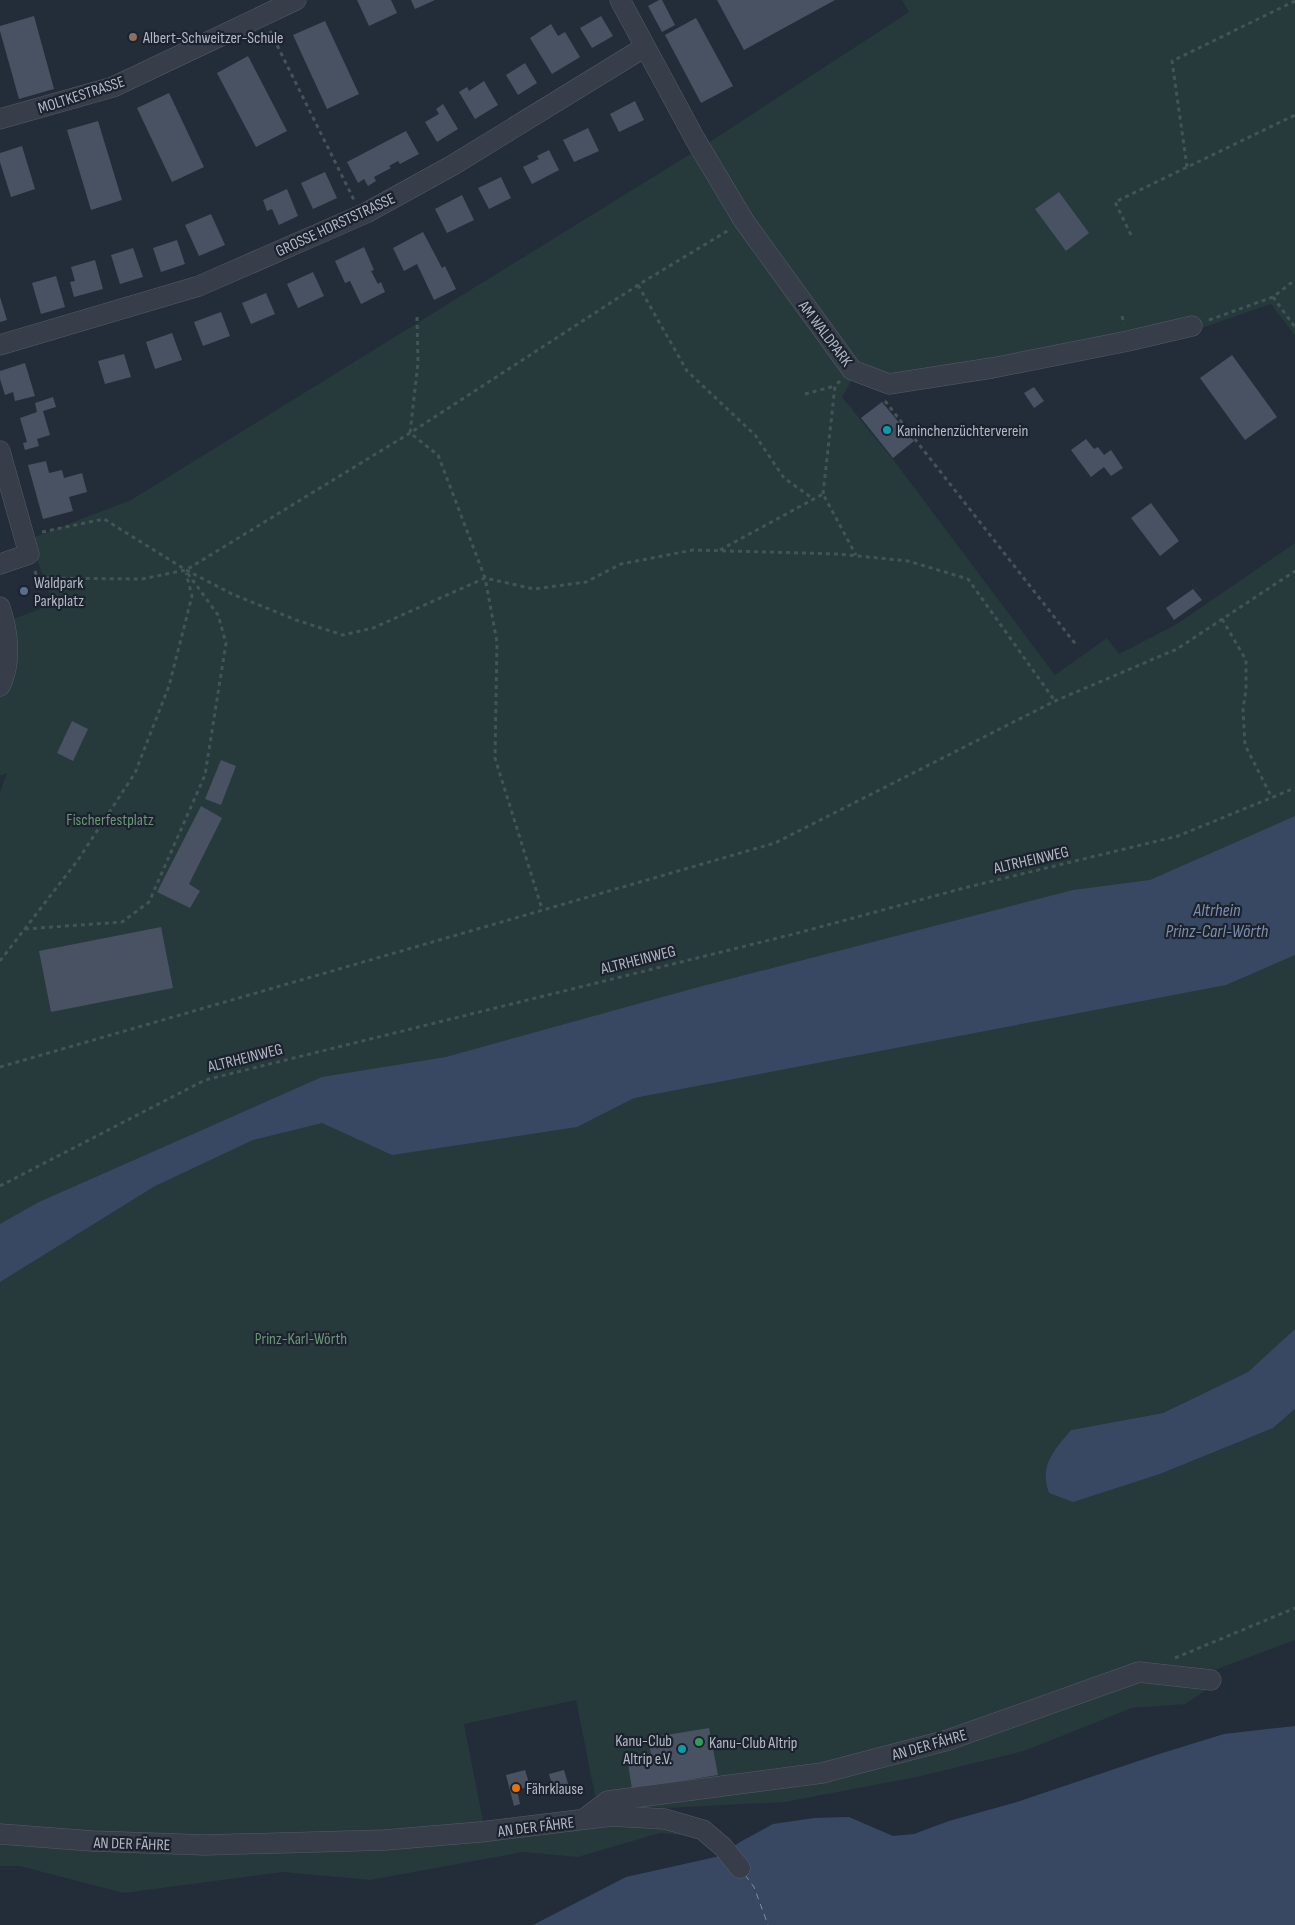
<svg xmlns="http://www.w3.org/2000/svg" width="1295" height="1925" viewBox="0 0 1295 1925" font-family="'Sofia Sans Condensed',sans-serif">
	<rect width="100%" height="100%" fill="#232c39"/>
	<g fill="#26393b">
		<polygon points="902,0 1295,0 1295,336 1271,304 1193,331 890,376 858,369 842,397 892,458 1055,675 1107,638 1119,654 1177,624 1295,543 1295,1334 1289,1335 1248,1372 1163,1413 1071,1430 1050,1493 1073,1501 1160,1474 1273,1428 1295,1409 1295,1640 1212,1671 1213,1686 1185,1704 1132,1708 1024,1751 917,1777 785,1802 667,1808 626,1807 758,1791 656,1786 595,1796 576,1700 464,1724 484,1826 204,1840 0,1828 0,792 7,773 0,776 0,624 53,604 34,551 32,538 131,500 705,145 909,12"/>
		<polygon points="645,1824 683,1833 681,1835 660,1833 578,1857 523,1852 370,1880 283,1872 124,1893 19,1866 0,1866 0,1841 564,1829"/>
	</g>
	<g fill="#394862">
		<polygon points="1295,816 1295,955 1226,985 634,1098 577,1127 392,1155 322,1123 253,1140 155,1186 0,1282 0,1224 39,1202 322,1077 446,1057 695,988 1073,890 1150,880"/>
		<path d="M1295,1329V1409L1273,1428L1160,1474L1073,1502L1049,1493C1039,1465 1054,1451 1071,1430L1163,1413L1248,1372Z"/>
		<polygon points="1295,1726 1295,1925 533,1925 626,1877 720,1856 740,1842 773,1824 814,1818 849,1817 893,1836 914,1834 949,1821 1017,1802 1156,1755 1224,1734"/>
	</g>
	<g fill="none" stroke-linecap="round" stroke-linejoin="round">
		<polyline stroke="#7b8eac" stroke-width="1" stroke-dasharray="6 5" stroke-linecap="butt" points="745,1875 754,1887 768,1925"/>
	</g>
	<g fill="#495262">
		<polygon points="357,0 391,0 397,13 369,26"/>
		<polygon points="411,0 435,0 415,9"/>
		<polygon points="659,0 662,0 675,25 662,32 648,6"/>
		<polygon points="717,0 835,0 744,50"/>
		<polygon points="34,16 54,89 19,99 0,31 0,26"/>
		<polygon points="601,16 613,36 592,48 580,28"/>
		<polygon points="696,18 733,86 701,103 665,35"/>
		<polygon points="325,21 359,94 327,109 293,35"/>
		<polygon points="551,24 558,36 565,32 580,57 552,74 530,38"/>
		<polygon points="248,56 287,131 256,147 217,73"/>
		<polygon points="525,63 537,83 518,95 506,75"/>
		<polygon points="484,81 498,105 475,119 459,92 467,87 469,91"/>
		<polygon points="169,93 204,167 172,182 137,108"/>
		<polygon points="635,101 644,120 619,132 610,114"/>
		<polygon points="443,104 458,129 437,142 425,122 439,114 436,109"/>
		<polygon points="98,121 122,200 91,210 67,130"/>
		<polygon points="588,128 599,151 574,162 563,140"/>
		<polygon points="406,131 419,154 400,164 398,161 389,166 391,168 374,177 376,181 368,186 364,179 358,183 347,162"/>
		<polygon points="22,146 35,189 11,197 0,162 0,153"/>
		<polygon points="549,150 559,170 532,184 523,167 539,159 537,156"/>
		<polygon points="325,172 337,198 313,209 301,183"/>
		<polygon points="501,177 511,198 489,209 478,188"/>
		<polygon points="287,189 298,216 279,225 272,209 267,211 263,200"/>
		<polygon points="1059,192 1089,233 1066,251 1035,209"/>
		<polygon points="462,195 474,220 447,233 435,209"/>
		<polygon points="211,214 225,245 199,256 185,225"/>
		<polygon points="423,232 442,268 445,266 456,289 434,300 417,264 404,271 393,248"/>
		<polygon points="177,240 185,264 161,272 153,248"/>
		<polygon points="364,247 374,270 371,271 378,284 381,282 385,292 361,304 350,281 345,283 335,261"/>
		<polygon points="133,248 143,277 120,284 111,255"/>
		<polygon points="95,260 103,289 74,297 70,282 75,281 71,267"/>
		<polygon points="313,272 324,296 298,308 287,284"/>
		<polygon points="56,276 65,307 41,314 32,283"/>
		<polygon points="266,293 275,314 251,324 242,303"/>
		<polygon points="0,297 7,320 0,322"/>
		<polygon points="221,312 230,336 203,346 194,322"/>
		<polygon points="172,333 182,360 155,369 146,342"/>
		<polygon points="124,354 131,377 105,384 98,361"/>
		<polygon points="1232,355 1277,417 1245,440 1200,378"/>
		<polygon points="25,363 35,396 15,401 13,392 5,395 0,379 0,371"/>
		<polygon points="1034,387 1044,401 1034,408 1024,393"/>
		<polygon points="53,397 56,407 43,411 50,435 37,439 39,446 25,450 23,443 27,442 20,418 37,412 35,403"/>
		<polygon points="882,402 914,441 893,458 861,418"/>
		<polygon points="1086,439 1094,449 1098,447 1104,455 1111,450 1123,468 1111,476 1104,467 1091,477 1071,450"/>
		<polygon points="46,461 49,473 62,470 64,478 82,473 87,492 69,497 73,511 43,519 28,465"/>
		<polygon points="1151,503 1179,541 1160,556 1131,518"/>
		<polygon points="1193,589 1202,600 1174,620 1166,608"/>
		<polygon points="72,721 88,729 73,761 57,753"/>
		<polygon points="221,760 236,766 221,805 205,799"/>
		<polygon points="201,806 222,818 189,884 200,891 190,908 157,892"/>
		<polygon points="161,927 173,988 51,1012 39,951"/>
		<polygon points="709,1728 718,1775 632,1789 628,1764 652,1760 648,1738"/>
		<polygon points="525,1770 530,1786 517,1790 520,1804 514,1806 506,1775"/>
		<polygon points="564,1770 569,1787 554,1792 549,1774"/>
	</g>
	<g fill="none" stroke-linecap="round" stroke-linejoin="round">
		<defs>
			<g id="minor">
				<polyline points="620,0 695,139 744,221 852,370 889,384 992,368 1128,341 1192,326"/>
				<polyline points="0,119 113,87 296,0"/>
				<polyline points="0,345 199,286 366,213 453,165 645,47"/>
				<polyline points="0,451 29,554 0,564"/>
				<path d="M0,607C8,631 12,662 0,686"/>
				<polyline points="584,1819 608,1801 822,1773 948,1740 1139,1672 1211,1680"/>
				<polyline points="0,1834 92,1841 205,1845 385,1840 480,1832 611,1816 665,1819 703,1830 723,1847 740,1868"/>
			</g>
		</defs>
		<use href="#minor" stroke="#555b67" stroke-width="21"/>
		<g stroke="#435457" stroke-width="3" stroke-dasharray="4 4" stroke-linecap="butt">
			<polyline points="270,31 354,200"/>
			<polyline points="1187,167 1172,61 1295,1"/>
			<polyline points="1131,235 1115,202 1295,115"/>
			<polyline points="638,285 687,371 755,435 784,478 812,498"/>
			<polyline points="1273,297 1295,327"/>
			<polyline points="1122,316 1124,324"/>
			<polyline points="417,317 418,363 410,433 438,455 485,578 497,642 495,758 542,909"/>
			<polyline points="1209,320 1273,297 1295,280"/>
			<polyline points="805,394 835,386"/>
			<polyline points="885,401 1077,646"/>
			<polyline points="823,494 835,386 840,381"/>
			<polyline points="42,532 104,519 186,570 232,594 296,620 343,635 373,628 485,578 534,589 586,582 621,564 693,550 838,554 908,561 968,579 1055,701"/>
			<polyline points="720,550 823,494 856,555"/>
			<polyline points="35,571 37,578 142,579 186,570 410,433 638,285 729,230"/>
			<polyline points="1222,619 1246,660 1246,690 1243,709 1245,745 1272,798"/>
			<polyline points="25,929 122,922 149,902 205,775 226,643 218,615 186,571"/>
			<polyline points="0,961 78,860 135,773 169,686 192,596 186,573"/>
			<polyline points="0,1067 775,843 1055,701 1177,649 1295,571"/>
			<polyline points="0,1186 205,1080 794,934 964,888 1178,836 1295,788"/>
			<polyline points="1175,1658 1295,1608"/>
		</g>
		<use href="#minor" stroke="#373e49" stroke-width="20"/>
	</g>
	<circle fill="#8d6e63" stroke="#1c232e" stroke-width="2" cx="133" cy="37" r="5"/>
	<g fill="#0f9aa8" stroke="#1c232e" stroke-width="2">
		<circle cx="887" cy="430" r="5"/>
		<circle cx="682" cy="1749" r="5"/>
	</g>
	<circle fill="#5c6f8a" stroke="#1c232e" stroke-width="2" cx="24" cy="591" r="5"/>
	<circle fill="#2e9e5b" stroke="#1c232e" stroke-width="2" cx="699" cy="1742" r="5"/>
	<circle fill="#e8710a" stroke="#1c232e" stroke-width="2" cx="516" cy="1788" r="5"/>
	<g text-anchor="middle" stroke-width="4.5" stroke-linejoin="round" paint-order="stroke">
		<g font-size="16" fill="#b2b8c5" stroke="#1c232e" text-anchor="start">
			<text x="143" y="43">Albert-Schweitzer-Schule</text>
			<text x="897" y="436">Kaninchenzüchterverein</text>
			<text x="34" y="588">Waldpark<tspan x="34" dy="18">Parkplatz</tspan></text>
			<text x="672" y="1746" text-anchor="end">Kanu-Club<tspan x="672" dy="18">Altrip e.V.</tspan></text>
			<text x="709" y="1748">Kanu-Club Altrip</text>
			<text x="526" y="1794">Fährklause</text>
		</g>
		<g font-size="16" fill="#b2b8c5" stroke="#1c232e">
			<text transform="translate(81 94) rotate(-18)" y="6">MOLTKESTRASSE</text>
			<text transform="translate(335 224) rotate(-25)" y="6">GROSSE HORSTSTRASSE</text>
			<text transform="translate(826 333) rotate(53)" y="6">AM WALDPARK</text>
			<text transform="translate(1031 859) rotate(-13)" y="6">ALTRHEINWEG</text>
			<text transform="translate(638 959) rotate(-14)" y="6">ALTRHEINWEG</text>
			<text transform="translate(245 1057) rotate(-14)" y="6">ALTRHEINWEG</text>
			<text transform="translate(929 1744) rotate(-16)" y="6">AN DER FÄHRE</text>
			<text transform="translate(536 1826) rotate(-7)" y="6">AN DER FÄHRE</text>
			<text transform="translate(132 1843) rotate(2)" y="6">AN DER FÄHRE</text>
		</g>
		<g font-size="16" fill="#6a9576" stroke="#1c232e">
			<text x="110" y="825">Fischerfestplatz</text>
			<text x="301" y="1344">Prinz-Karl-Wörth</text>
		</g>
		<g font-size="18" font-style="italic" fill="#7b8eac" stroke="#1c232e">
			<text x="1217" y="916">Altrhein<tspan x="1217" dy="21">Prinz-Carl-Wörth</tspan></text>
		</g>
	</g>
</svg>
